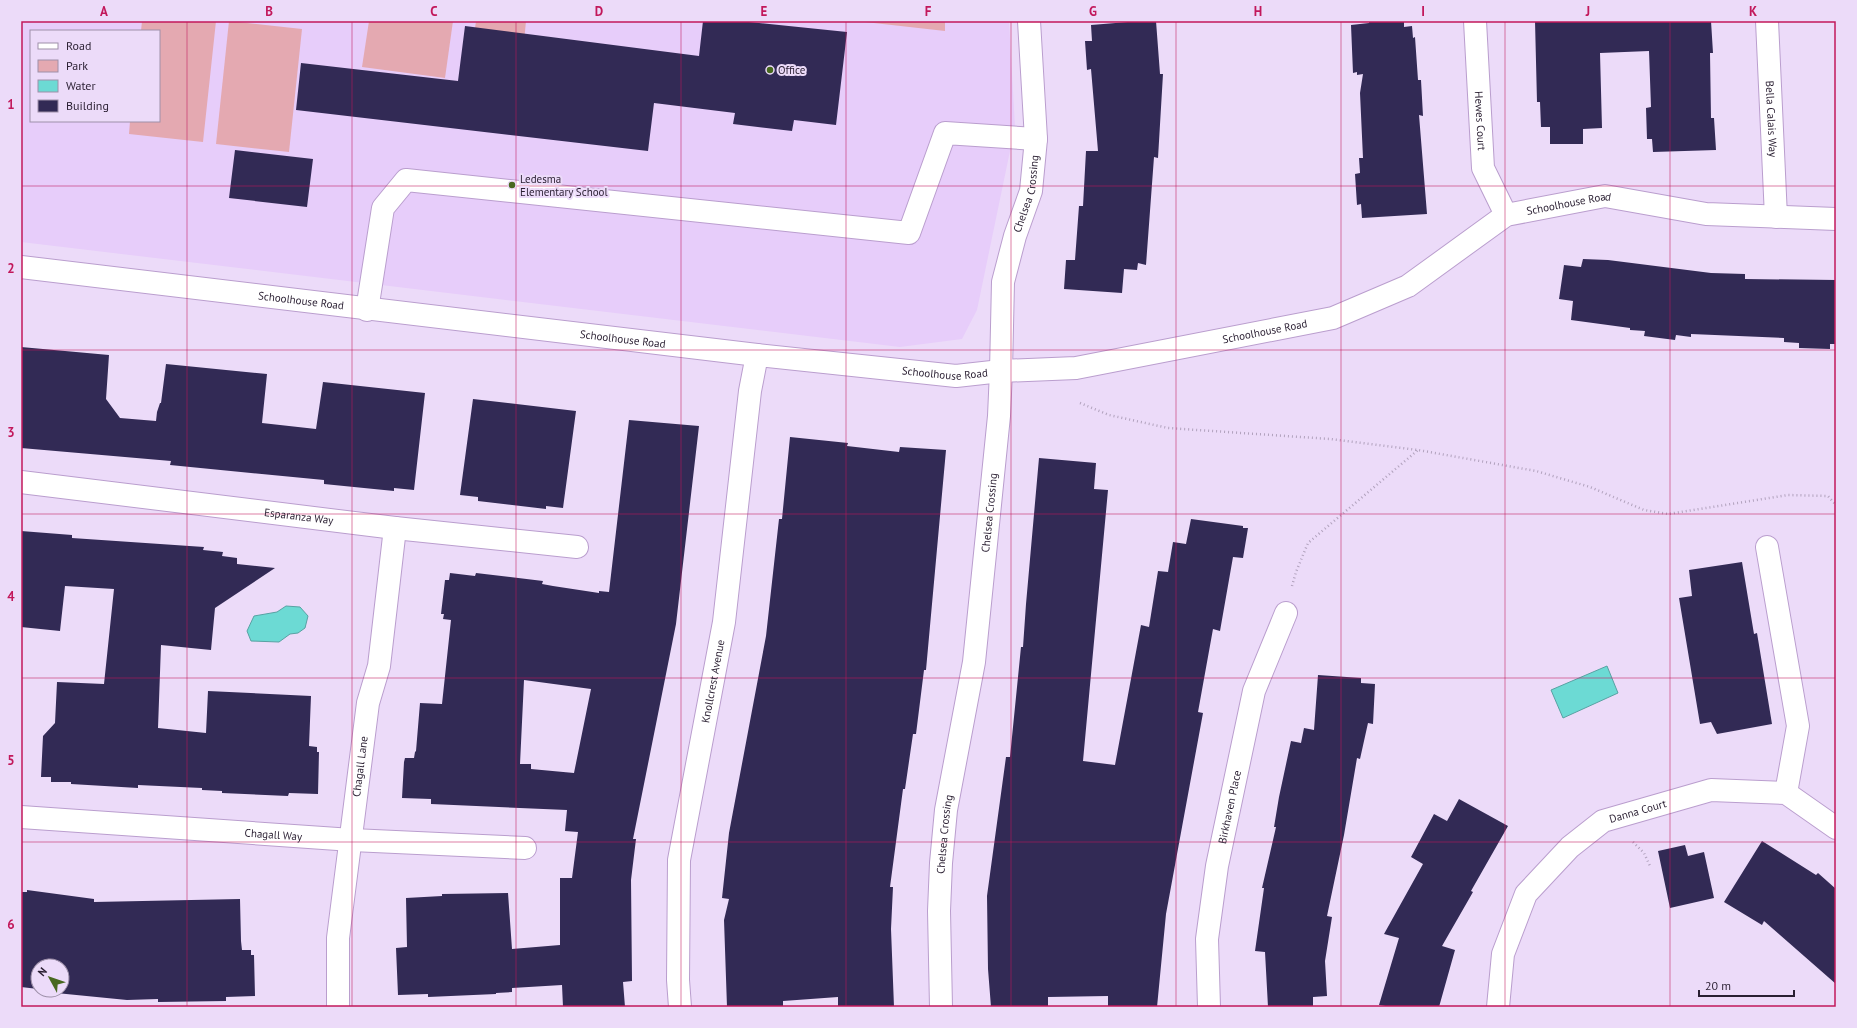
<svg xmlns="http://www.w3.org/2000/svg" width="1857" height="1028" viewBox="0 0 1857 1028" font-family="'PT Sans',sans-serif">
	<rect width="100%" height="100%" fill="#ecdbf9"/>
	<path fill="#e7cdfa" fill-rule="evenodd" d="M21,21H1009L1015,127L977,310L962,339L900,347L21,242ZM31,31H159V121H31Z"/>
	<g fill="#e4a9b1">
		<polygon points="142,21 216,21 203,142 129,134 130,121 159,121 159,31 141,31"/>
		<polygon points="229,21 302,29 289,152 216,144"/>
		<polygon points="369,21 453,21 445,78 362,67"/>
		<polygon points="476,21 526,21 524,42 474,36"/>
		<polygon points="945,21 945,31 865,22 866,21"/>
	</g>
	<g fill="#6cdad4" stroke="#58a2a3">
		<polygon points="286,606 300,607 308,616 305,628 298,633 290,634 279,642 251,641 247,631 254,616 277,612"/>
		<polygon points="1607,666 1618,693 1563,718 1551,690"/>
	</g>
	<g fill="#322a55" fill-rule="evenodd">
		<polygon points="703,21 739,21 847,32 836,125 794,120 792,131 733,124 735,113 654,103 648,151 296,110 301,63 458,81 465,26 699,56"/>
		<polygon points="1140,21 1156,21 1160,74 1163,74 1158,158 1154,157 1146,265 1138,263 1137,270 1124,269 1122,293 1064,289 1066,260 1075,260 1079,206 1083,206 1086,151 1098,151 1091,69 1087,70 1085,41 1092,41 1091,25"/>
		<polygon points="1369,21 1404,21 1404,27 1412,26 1413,38 1415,37 1418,80 1421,80 1423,116 1419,115 1427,214 1362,218 1361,204 1357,205 1355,174 1360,173 1359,158 1363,158 1360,93 1363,74 1357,75 1357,72 1353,73 1351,25 1369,23"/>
		<polygon points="1535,21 1711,21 1713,53 1710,53 1711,118 1714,118 1716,150 1653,152 1652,139 1647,139 1646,108 1651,107 1649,51 1600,53 1602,128 1583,129 1583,144 1550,144 1550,127 1541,127 1540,102 1537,102"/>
		<polygon points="235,150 313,159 307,207 229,198"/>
		<polygon points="1583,259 1608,260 1711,273 1745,274 1745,279 1836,280 1836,344 1830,344 1830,349 1799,348 1799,343 1784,342 1784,338 1691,334 1691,337 1676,335 1675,340 1644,336 1645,331 1630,330 1630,328 1571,320 1573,301 1559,299 1564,265 1581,267"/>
		<polygon points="21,347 109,355 106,399 120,418 156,421 157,412 160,403 161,403 166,364 267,374 262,423 316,429 323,382 425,393 414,490 394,488 394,491 324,484 324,480 170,465 171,461 21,448"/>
		<polygon points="473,399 576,411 563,508 546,506 546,509 478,501 478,497 460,495"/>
		<path d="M629,420L699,426L676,624L633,839H636L631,880L632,981L623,982L625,1007H563L562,985L512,988V992L496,993V994L428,997V994L398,995L396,948L407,947L406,898L442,896V894L508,893L512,949L560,945V878H572L578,832L565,831L567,810L431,804V799L402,798L404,762L405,758H414L415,752L416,751L420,703L442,704L451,620L443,619L444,614H441L445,580H449L450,573L475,576L476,573L543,581L542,584L553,586L599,593V591L609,592ZM524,680L591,689L574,773L531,769V764H520Z"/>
		<polygon points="790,437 848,443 847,446 899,452 900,447 946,450 926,670 924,670 916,734 913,734 905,789 903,789 890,887 893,887 891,929 894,1007 838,1007 838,997 783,1001 783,1007 727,1007 724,920 729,899 722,898 729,833 766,636 779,519 782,519"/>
		<polygon points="1039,458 1096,463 1094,489 1108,490 1083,761 1115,765 1141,625 1149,627 1158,571 1168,572 1173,542 1186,544 1191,519 1243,526 1243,528 1248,528 1243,558 1233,557 1220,631 1213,629 1198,712 1203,713 1166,914 1157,1007 1108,1007 1108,996 1048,997 1048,1007 991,1007 988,969 987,896 1006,757 1010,757 1021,647 1023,647 1026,604"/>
		<polygon points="21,531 72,535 72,538 204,547 203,550 223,552 222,556 237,558 237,564 275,568 215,608 211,650 161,645 158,728 206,733 208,691 311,696 309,746 317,747 317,752 319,752 318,794 289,793 288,796 222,793 222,791 202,790 202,788 138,785 138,788 71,784 71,782 51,782 51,777 41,777 43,736 55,723 57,682 104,684 114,589 65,586 60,631 21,627"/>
		<polygon points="1742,562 1754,634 1757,633 1772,724 1717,734 1711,722 1700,724 1679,598 1692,596 1689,570"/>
		<polygon points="1318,675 1361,678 1361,683 1375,684 1373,724 1368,723 1360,759 1357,758 1344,835 1327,916 1332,917 1325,961 1327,996 1313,997 1313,1007 1268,1007 1265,952 1255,951 1264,888 1262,888 1276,827 1274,827 1279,797 1291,741 1301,743 1304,728 1314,730"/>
		<polygon points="1459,799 1508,826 1471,891 1473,892 1442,946 1455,950 1439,1007 1392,1007 1379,1005 1399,938 1384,934 1423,864 1411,857 1434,814 1447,821"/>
		<polygon points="1762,841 1816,875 1818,873 1836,889 1836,984 1764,921 1762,925 1724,902"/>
		<polygon points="1685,845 1688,856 1704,852 1714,898 1670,908 1658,851"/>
		<polygon points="27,890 94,899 94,902 240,899 241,941 242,950 251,950 251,955 254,955 255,996 226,997 226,1001 158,1002 158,999 127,1000 46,992 47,990 62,990 62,966 38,966 38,989 21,987 21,892 27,892"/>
	</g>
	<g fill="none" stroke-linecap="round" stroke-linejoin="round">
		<defs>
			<g id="minor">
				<path id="s1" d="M1475,21L1483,168L1506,215"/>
				<path id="s2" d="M1767,21L1776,217"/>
				<path id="s3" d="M21,267L757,355L956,376L1001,371L1076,368L1333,318L1408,286L1506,215L1605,196L1706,214L1836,219"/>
				<polyline points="367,310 383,208 406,180 909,233 945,133 1036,139"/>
				<path id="s4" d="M21,482L395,528L577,547"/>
				<polyline points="1767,547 1798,726 1786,793"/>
				<path id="s5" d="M21,817L352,840L525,848"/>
				<path id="s6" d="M338,1007V938L368,703L379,666L395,528"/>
				<path id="s7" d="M680,1007L678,980L679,860L724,622L750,391L757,355"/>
				<path id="s8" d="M941,1007L939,911L941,863L946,810L974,662L999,416L1001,371L1003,282L1015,236L1031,191L1036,139L1029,21"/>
				<path id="s9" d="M1209,1007L1207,939L1217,866L1254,691L1286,613"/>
				<path id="s10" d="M1498,1007L1503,954L1526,894L1570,847L1603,821L1711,790L1786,793L1836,828"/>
			</g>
		</defs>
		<use href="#minor" stroke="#ba9ece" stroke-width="24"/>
		<g stroke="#b1a2bd" stroke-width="2.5" stroke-dasharray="1 3" stroke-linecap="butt">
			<polyline points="1080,403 1109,415 1168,428 1330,439 1418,450 1536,471 1590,487 1644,510 1668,514 1788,495 1828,496 1836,505"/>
			<polyline points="1292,586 1296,572 1308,543 1418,450"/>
			<polyline points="1633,842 1644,853 1650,866"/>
		</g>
		<use href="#minor" stroke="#fff" stroke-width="22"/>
	</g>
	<path fill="none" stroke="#c2185b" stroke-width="1" stroke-opacity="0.55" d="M187,21V1007M352,21V1007M516,21V1007M681,21V1007M846,21V1007M1011,21V1007M1176,21V1007M1341,21V1007M1505,21V1007M1670,21V1007M21,186H1836M21,350H1836M21,514H1836M21,678H1836M21,842H1836"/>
	<g fill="#48681f" stroke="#ecdbf9" stroke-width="1.5">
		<circle cx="770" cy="70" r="4"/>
		<circle cx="512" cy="185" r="4"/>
	</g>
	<g text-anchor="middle" stroke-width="4" stroke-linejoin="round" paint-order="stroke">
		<g font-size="11" fill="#2a1f32" stroke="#ecdbf9" text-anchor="start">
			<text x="778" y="74">Office</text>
			<text x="520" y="183">Ledesma<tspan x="520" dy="13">Elementary School</tspan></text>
		</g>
		<g font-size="11" fill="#2a1f32" stroke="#ecdbf9">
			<text dy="4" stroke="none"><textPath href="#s2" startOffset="98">Bella Calais Way</textPath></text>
			<text dy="4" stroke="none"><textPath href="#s1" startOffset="100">Hewes Court</textPath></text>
			<text dy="4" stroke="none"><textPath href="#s8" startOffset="821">Chelsea Crossing</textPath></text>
			<text dy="4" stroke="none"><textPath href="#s3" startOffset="1590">Schoolhouse Road</textPath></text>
			<text dy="4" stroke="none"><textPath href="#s3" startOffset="282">Schoolhouse Road</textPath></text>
			<text dy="4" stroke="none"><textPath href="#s3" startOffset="1254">Schoolhouse Road</textPath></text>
			<text dy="4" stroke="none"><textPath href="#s3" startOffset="606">Schoolhouse Road</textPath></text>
			<text dy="4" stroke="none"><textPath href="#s3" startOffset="930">Schoolhouse Road</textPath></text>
			<text dy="4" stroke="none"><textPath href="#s8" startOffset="498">Chelsea Crossing</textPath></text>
			<text dy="4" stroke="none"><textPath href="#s4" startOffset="280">Esparanza Way</textPath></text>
			<text dy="4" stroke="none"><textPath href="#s7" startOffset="329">Knollcrest Avenue</textPath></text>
			<text dy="4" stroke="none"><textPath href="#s6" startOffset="242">Chagall Lane</textPath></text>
			<text dy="4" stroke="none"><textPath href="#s9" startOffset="202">Birkhaven Place</textPath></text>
			<text dy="4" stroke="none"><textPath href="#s10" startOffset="260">Danna Court</textPath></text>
			<text dy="4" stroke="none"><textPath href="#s5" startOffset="253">Chagall Way</textPath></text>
			<text dy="4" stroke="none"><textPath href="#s8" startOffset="173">Chelsea Crossing</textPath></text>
		</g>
	</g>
	<rect width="1857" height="1028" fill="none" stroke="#ecdbf9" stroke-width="44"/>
	<rect x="30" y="30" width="130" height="92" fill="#ecdbf9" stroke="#9e90a9"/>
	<rect x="38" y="43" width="20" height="6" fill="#ffffff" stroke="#9e90a9"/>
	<text x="66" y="50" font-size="12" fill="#2a1f32">Road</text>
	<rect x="38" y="60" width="20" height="12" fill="#e4a9b1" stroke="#9e90a9"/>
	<text x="66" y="70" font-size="12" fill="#2a1f32">Park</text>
	<rect x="38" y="80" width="20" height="12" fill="#6cdad4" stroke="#9e90a9"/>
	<text x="66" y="90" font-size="12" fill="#2a1f32">Water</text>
	<rect x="38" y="100" width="20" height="12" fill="#322a55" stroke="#9e90a9"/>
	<text x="66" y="110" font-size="12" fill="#2a1f32">Building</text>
	<g transform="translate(50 978) rotate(310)"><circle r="19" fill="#ecdbf9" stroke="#9e90a9"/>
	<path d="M0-3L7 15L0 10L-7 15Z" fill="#48681f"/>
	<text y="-6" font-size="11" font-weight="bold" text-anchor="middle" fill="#2a1f32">N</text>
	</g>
	<path d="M1699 990v6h95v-6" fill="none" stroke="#2a1f32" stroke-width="2"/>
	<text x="1705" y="990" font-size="12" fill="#2a1f32" stroke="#ecdbf9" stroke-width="3" paint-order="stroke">20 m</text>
	<rect x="22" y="22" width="1813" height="984" fill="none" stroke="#c2185b" stroke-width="1.5"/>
	<g font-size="13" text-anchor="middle" font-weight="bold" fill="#c2185b">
		<text x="104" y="16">A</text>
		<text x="269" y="16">B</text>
		<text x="434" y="16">C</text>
		<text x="599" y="16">D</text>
		<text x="764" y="16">E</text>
		<text x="928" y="16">F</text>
		<text x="1093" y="16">G</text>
		<text x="1258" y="16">H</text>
		<text x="1423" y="16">I</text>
		<text x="1588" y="16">J</text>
		<text x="1753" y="16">K</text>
		<text x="11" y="109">1</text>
		<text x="11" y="273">2</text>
		<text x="11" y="437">3</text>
		<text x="11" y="601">4</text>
		<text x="11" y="765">5</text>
		<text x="11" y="929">6</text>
	</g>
</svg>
